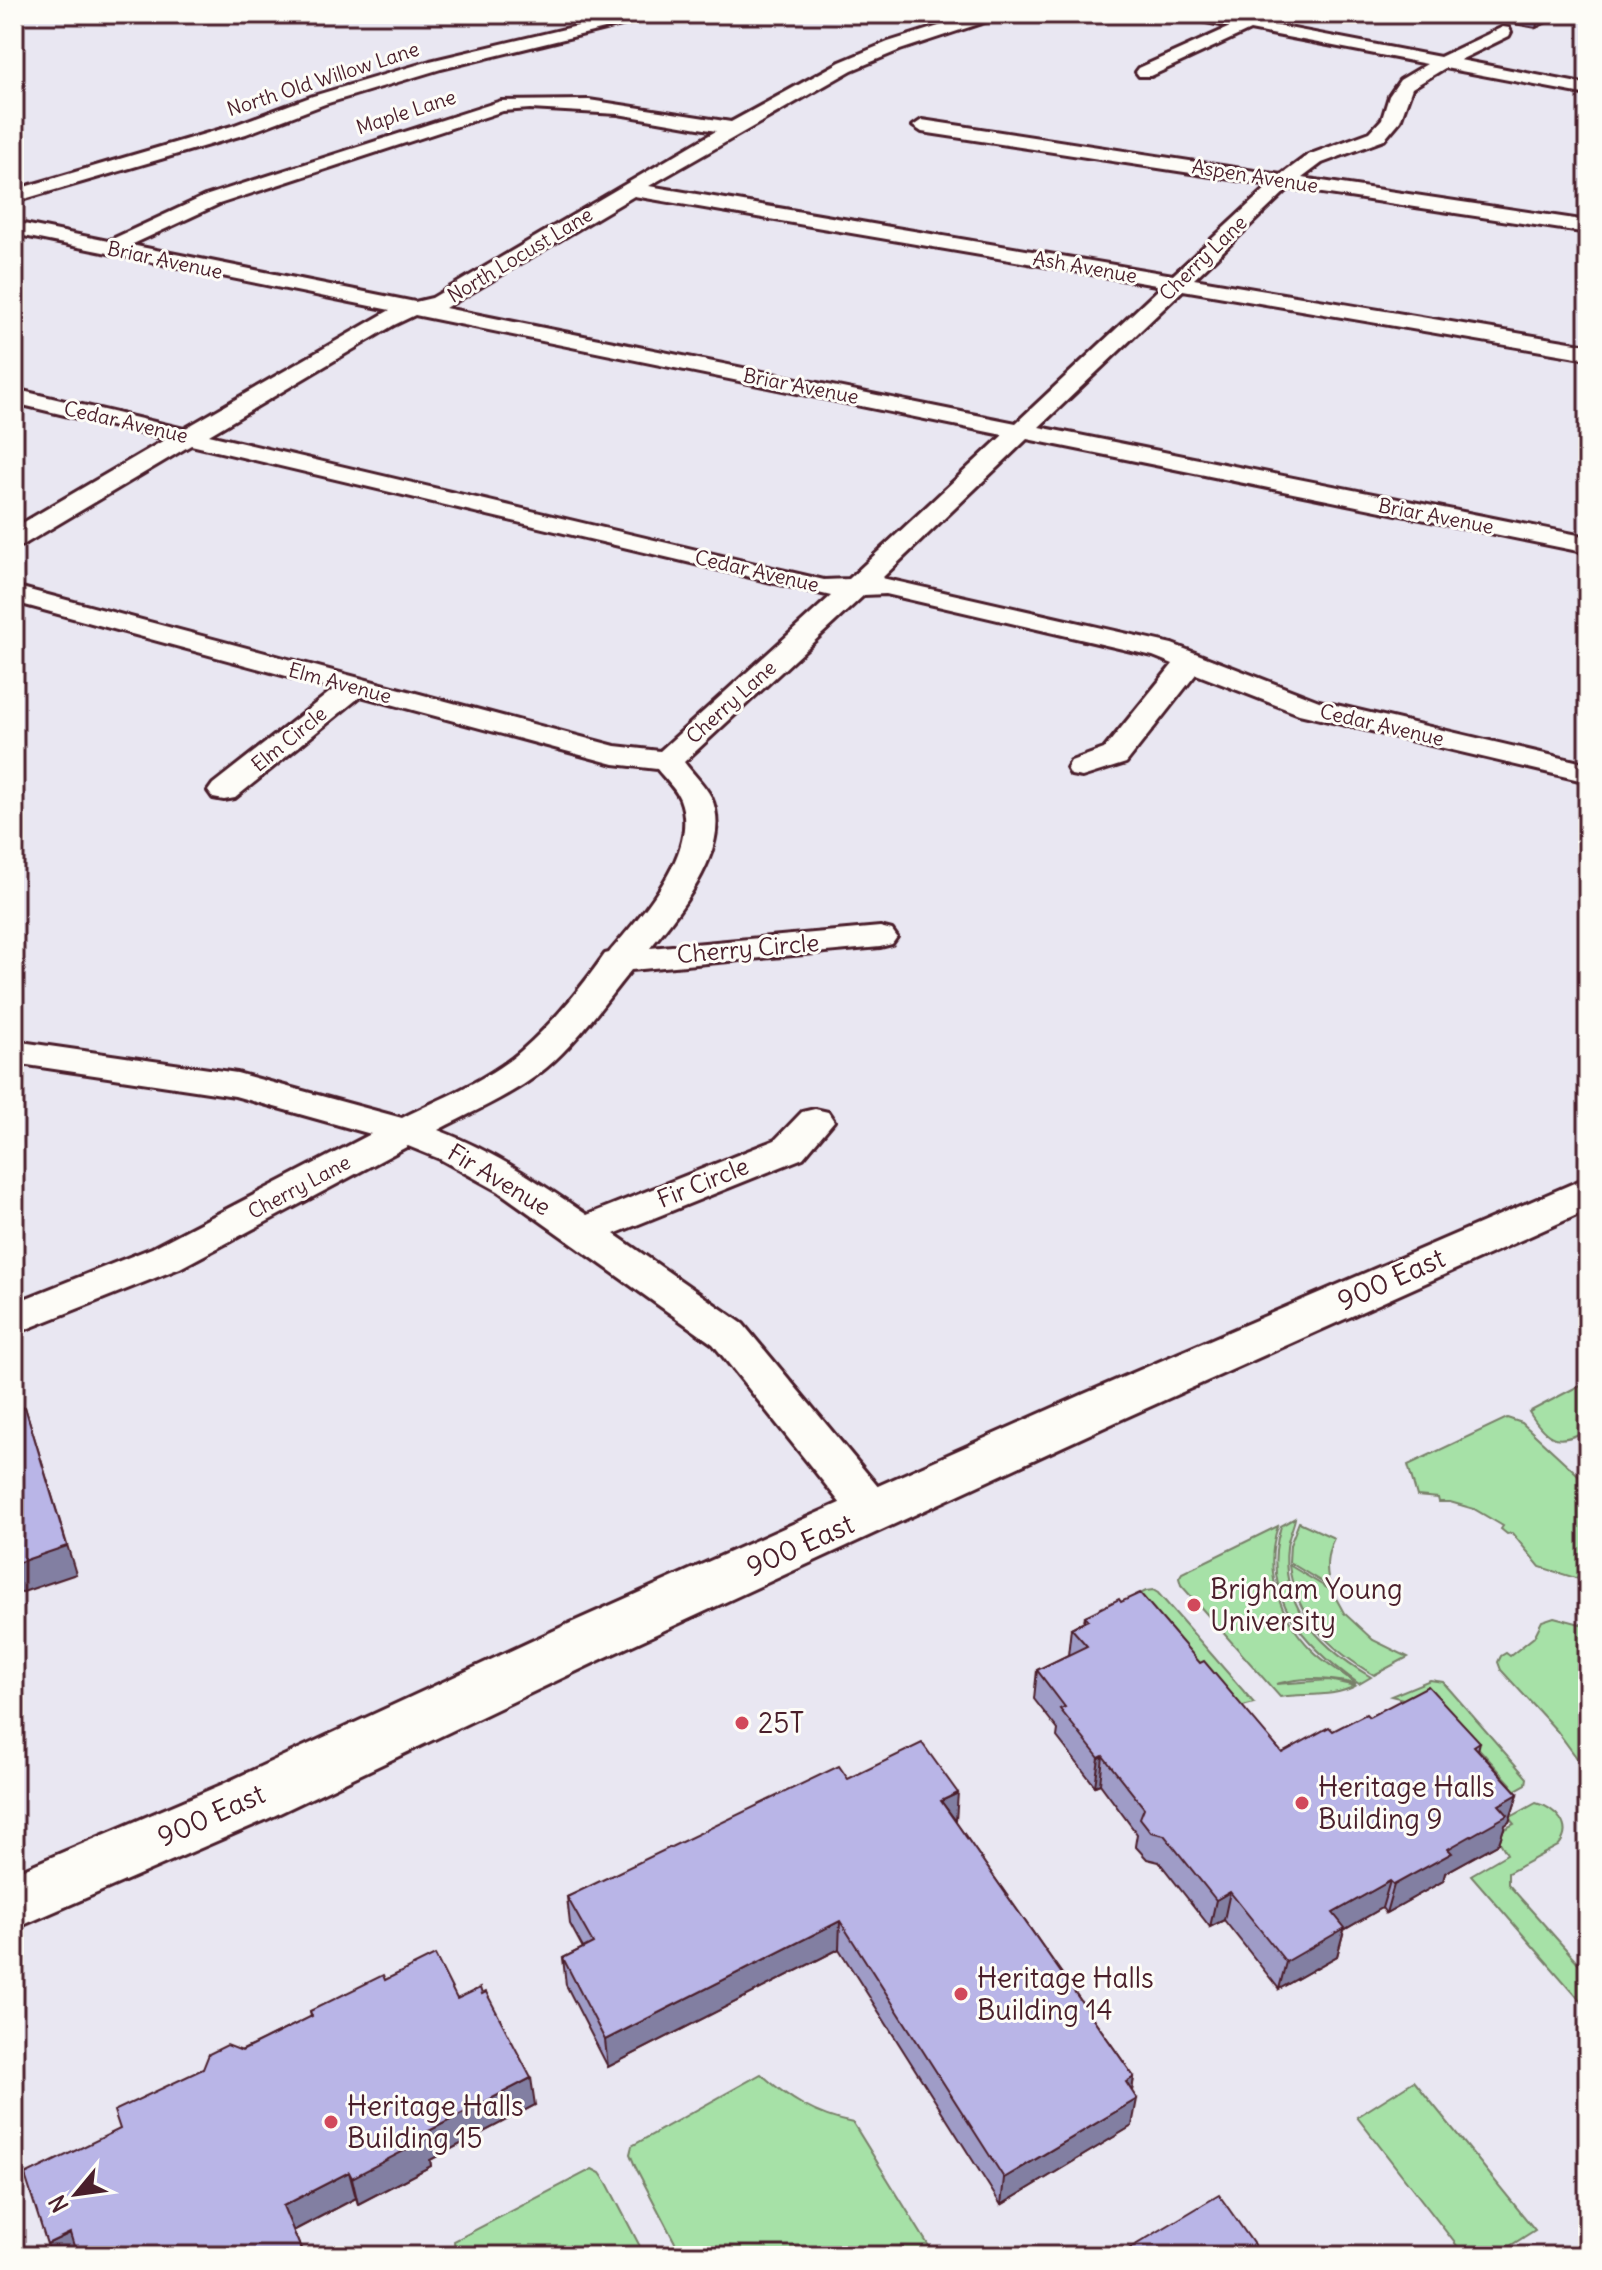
<svg xmlns="http://www.w3.org/2000/svg" width="1602" height="2270" viewBox="0 0 1602 2270" font-family="Delius,sans-serif">
	<rect width="100%" height="100%" fill="#e9e7f2"/>
	<filter id="ink" filterUnits="userSpaceOnUse"><feTurbulence type="fractalNoise" baseFrequency=".0125" numOctaves="2"/><feDisplacementMap in="SourceGraphic" scale="16" xChannelSelector="R" yChannelSelector="G"/><feConvolveMatrix kernelMatrix="1 2 1 2 8 2 1 2 1" color-interpolation-filters="sRGB"/></filter>
	<g filter="url(#ink)">
		<g fill="#a6e1a7" stroke="#788069" stroke-width="2">
			<path d="M1588,1381V1430C1558,1445 1548,1442 1529,1412Z"/>
			<polygon points="1507,1418 1522,1423 1588,1484 1588,1582 1540,1567 1512,1533 1507,1534 1501,1529 1503,1526 1474,1509 1450,1502 1439,1502 1438,1498 1417,1496 1408,1465"/>
			<path d="M1295,1518C1294,1526 1288,1537 1287,1547C1280,1607 1323,1649 1371,1677L1359,1684C1304,1645 1259,1598 1281,1526Z"/>
			<path d="M1299,1522L1334,1538C1326,1554 1325,1570 1330,1587L1289,1562L1290,1545Z"/>
			<path d="M1278,1526C1263,1571 1279,1617 1312,1650C1325,1663 1343,1673 1356,1684C1329,1678 1303,1676 1276,1684L1329,1680L1355,1686C1333,1698 1305,1693 1280,1697L1181,1585L1179,1578L1182,1573Z"/>
			<path d="M1289,1565L1332,1591L1344,1613L1373,1640L1408,1657L1374,1675C1331,1650 1295,1617 1289,1565Z"/>
			<polygon points="1153,1590 1158,1593 1254,1703 1236,1708 1085,1622 1146,1591"/>
			<polygon points="1554,1617 1588,1626 1588,1773 1557,1731 1501,1670 1498,1662 1501,1656 1506,1653 1510,1656 1534,1637 1542,1621"/>
			<polygon points="1430,1680 1443,1682 1527,1778 1526,1784 1503,1797 1499,1792 1511,1784 1443,1709 1391,1696"/>
			<path d="M1536,1803C1555,1808 1575,1827 1558,1846L1508,1873V1884L1588,1974V2002L1584,2005L1471,1875L1507,1854L1495,1834L1514,1824L1509,1818Z"/>
			<path d="M761,2074C789,2099 816,2116 853,2123L935,2256H682L635,2166L630,2154L632,2146Z"/>
			<polygon points="1414,2081 1535,2230 1494,2256 1465,2256 1357,2117"/>
			<polygon points="592,2169 600,2173 607,2183 645,2256 455,2256 454,2241"/>
		</g>
		<g fill="none" stroke-linecap="round" stroke-linejoin="round">
			<defs>
				<g id="minor">
					<polygon points="628,14 656,14 654,17 441,69 325,104 246,134 14,202 14,190 232,126 313,96 430,61"/>
					<path d="M977,14H1002L1000,17L900,50L852,70L649,186L1173,275L1270,185L922,132L913,126L922,120L1281,175L1308,155L1370,132L1382,119L1389,96L1400,80L1427,64L1250,30L1151,76H1139L1136,72L1139,68L1230,27L1183,17L1181,14H1215L1440,57L1503,27L1509,28L1511,32L1509,36L1460,60L1588,85V95L1445,68L1412,88L1400,121L1384,140L1322,163L1302,178L1588,221V233L1289,188L1194,279L1588,345V359L1183,290L1039,427L1588,537V553L1027,439L882,578L1172,644L1319,701L1588,764V782L1299,714L1196,674L1126,763L1082,777L1071,775L1067,768L1071,761L1104,749L1173,664L1153,656L886,594L864,595L684,762C692,773 705,785 711,797C734,847 679,912 650,948L880,927L892,930L897,937L892,944L880,947L631,970C604,1003 579,1040 546,1068C515,1094 474,1111 438,1130C493,1151 539,1182 587,1215L775,1140L802,1112L815,1109L828,1112L834,1121L803,1158L614,1234L743,1324L889,1500L896,1512L889,1524L873,1529L857,1524L713,1344L498,1191L440,1159L408,1146L180,1268L14,1334V1303L152,1248L371,1134L235,1096L14,1063V1041L237,1073L402,1118C441,1098 488,1080 521,1051C553,1023 582,987 605,954L609,953C640,916 701,852 680,799C676,789 664,778 657,769L614,764L361,696L235,798L224,800L213,798L208,791L213,784L334,689L14,602V586L615,746L660,751L831,596L191,445L23,545L14,547V528L166,439L14,403V389L184,429L390,310L14,234V222L108,241L205,196L501,101L589,100L731,122L840,62L888,42ZM530,109L618,114L716,131L432,298L415,302L131,245L219,204L503,111ZM634,196L1162,286L1016,423L445,308ZM415,315L1003,435L849,579L824,580L209,435L394,325Z"/>
				</g>
				<polygon id="secondary" points="1588,1177 1588,1210 1120,1420 604,1658 263,1821 14,1929 14,1873 221,1785 564,1626 1084,1394"/>
			</defs>
			<use href="#minor" stroke="#4a1f2b" stroke-width="6"/>
			<use href="#secondary" stroke="#4a1f2b" stroke-width="6"/>
			<use href="#minor" fill="#fdfcf7" fill-rule="evenodd"/>
			<use href="#secondary" fill="#fdfcf7" fill-rule="evenodd"/>
		</g>
		<g fill="#9f9cc7" stroke="#4a1f2b" stroke-width="2">
			<polygon points="1476,14 1565,14 1536,28 1475,17"/>
			<polygon points="1121,1602 1200,1663 1282,1753 1369,1717 1480,1742 1478,1750 1518,1794 1509,1822 1505,1825 1499,1843 1445,1873 1443,1881 1386,1913 1382,1908 1344,1930 1337,1956 1279,1989 1224,1920 1210,1927 1159,1862 1147,1859 1135,1846 1137,1834 1100,1784 1095,1786 1057,1737 1058,1730 1034,1699 1037,1670 1068,1655 1071,1628 1084,1621 1085,1616"/>
			<polygon points="848,1779 955,1821 1134,2077 1132,2091 1132,2126 1001,2205 839,1949 608,2067 566,1985 563,1958 583,1948 570,1924 567,1897"/>
			<polygon points="385,1980 457,1999 535,2105 430,2160 431,2166 358,2204 356,2198 293,2231 304,2256 53,2256 47,2244 120,2129 203,2069 311,2017 310,2011"/>
		</g>
		<g fill="#827fa2" stroke="#4a1f2b" stroke-width="2">
			<polygon points="1541,14 1565,14 1536,28 1539,15"/>
			<polygon points="25,1407 76,1574 14,1595 14,1564"/>
			<polygon points="1103,1756 1100,1784 1095,1786 1099,1758"/>
			<polygon points="958,1793 956,1821 941,1801"/>
			<polygon points="1518,1794 1509,1822 1505,1825 1499,1843 1445,1873 1443,1881 1386,1913 1394,1885 1448,1849 1499,1805"/>
			<polygon points="1390,1881 1382,1908 1344,1930 1337,1956 1279,1989 1286,1962 1333,1913"/>
			<polygon points="1230,1892 1224,1920 1210,1927 1216,1900"/>
			<polygon points="840,1921 839,1949 608,2067 605,2040"/>
			<polygon points="1134,2077 1130,2104 1126,2082"/>
			<polygon points="531,2078 535,2105 430,2160 431,2166 358,2204 352,2178 423,2134"/>
			<polygon points="1137,2099 1132,2126 1001,2205 1004,2178"/>
			<polygon points="349,2172 356,2198 291,2232 283,2206"/>
			<polygon points="70,2233 80,2256 53,2256 47,2244"/>
		</g>
		<g fill="#b9b5e7" stroke="#4a1f2b" stroke-width="2">
			<polygon points="25,1407 67,1546 14,1564 14,1410"/>
			<polygon points="1140,1593 1200,1663 1204,1661 1282,1753 1329,1727 1333,1731 1366,1714 1369,1717 1428,1686 1480,1742 1474,1746 1518,1794 1499,1805 1508,1815 1448,1849 1452,1853 1394,1885 1390,1881 1333,1913 1345,1928 1286,1962 1230,1892 1216,1900 1164,1835 1151,1832 1140,1818 1144,1808 1103,1756 1099,1758 1060,1709 1065,1707 1037,1670 1087,1646 1071,1628 1088,1620 1085,1616 1119,1599 1121,1602"/>
			<polygon points="922,1743 958,1793 941,1801 1134,2077 1126,2082 1137,2099 1004,2178 840,1921 605,2040 563,1958 593,1943 567,1897 839,1766 848,1779"/>
			<polygon points="435,1955 457,1999 480,1988 482,1994 486,1992 531,2078 423,2134 425,2140 352,2178 349,2172 283,2206 304,2256 77,2256 70,2233 47,2244 25,2175 120,2129 114,2111 203,2069 209,2054 227,2045 242,2051 312,2016 310,2011 383,1975 385,1980"/>
			<polygon points="1219,2195 1262,2256 1117,2256"/>
		</g>
	</g>
	<g fill="#d1495b" stroke="#fdfcf7" stroke-width="3">
		<circle cx="1194" cy="1605" r="8"/>
		<circle cx="742" cy="1723" r="8"/>
		<circle cx="1302" cy="1803" r="8"/>
		<circle cx="961" cy="1994" r="8"/>
		<circle cx="331" cy="2122" r="8"/>
	</g>
	<g text-anchor="middle" stroke-width="6" stroke-linejoin="round" paint-order="stroke">
		<g font-size="20" fill="#4a1f2b" stroke="#fdfcf7">
			<text transform="translate(323 79) rotate(-18)" y="7">North Old Willow Lane</text>
			<text transform="translate(406 112) rotate(-18)" y="7">Maple Lane</text>
			<text transform="translate(1255 176) rotate(9)" y="7">Aspen Avenue</text>
			<text transform="translate(520 255) rotate(-31)" y="7">North Locust Lane</text>
			<text transform="translate(1203 258) rotate(-44)" y="7">Cherry Lane</text>
			<text transform="translate(165 260) rotate(12)" y="7">Briar Avenue</text>
			<text transform="translate(1085 267) rotate(10)" y="7">Ash Avenue</text>
			<text transform="translate(801 386) rotate(11)" y="7">Briar Avenue</text>
			<text transform="translate(126 422) rotate(13)" y="7">Cedar Avenue</text>
			<text transform="translate(1436 516) rotate(11)" y="7">Briar Avenue</text>
			<text transform="translate(757 571) rotate(13)" y="7">Cedar Avenue</text>
			<text transform="translate(340 683) rotate(15)" y="7">Elm Avenue</text>
			<text transform="translate(731 702) rotate(-42)" y="7">Cherry Lane</text>
			<text transform="translate(1382 725) rotate(13)" y="7">Cedar Avenue</text>
			<text transform="translate(289 739) rotate(-39)" y="7">Elm Circle</text>
			<text transform="translate(299 1187) rotate(-28)" y="7">Cherry Lane</text>
		</g>
		<g font-size="24" fill="#4a1f2b" stroke="#fdfcf7">
			<text transform="translate(748 949) rotate(-5)" y="8">Cherry Circle</text>
			<text transform="translate(499 1180) rotate(31)" y="8">Fir Avenue</text>
			<text transform="translate(703 1183) rotate(-22)" y="8">Fir Circle</text>
		</g>
		<g font-size="28" fill="#4a1f2b" stroke="#fdfcf7">
			<text transform="translate(1391 1279) rotate(-24)" y="10">900 East</text>
			<text transform="translate(800 1545) rotate(-24)" y="10">900 East</text>
			<text transform="translate(211 1815) rotate(-24)" y="10">900 East</text>
		</g>
		<g font-size="28" fill="#4a1f2b" stroke="#fdfcf7" text-anchor="start">
			<text x="1210" y="1599">Brigham Young<tspan x="1210" dy="32">University</tspan></text>
			<text x="758" y="1733">25T</text>
			<text x="1318" y="1797">Heritage Halls<tspan x="1318" dy="32">Building 9</tspan></text>
			<text x="977" y="1988">Heritage Halls<tspan x="977" dy="32">Building 14</tspan></text>
			<text x="347" y="2116">Heritage Halls<tspan x="347" dy="32">Building 15</tspan></text>
		</g>
	</g>
	<rect width="1602" height="2270" fill="none" stroke="#fdfcf7" stroke-width="48"/>
	<rect x="24" y="24" width="1554" height="2222" fill="none" stroke="#4a1f2b" stroke-width="3" filter="url(#ink)"/>
	<g transform="translate(76 2194) rotate(241)" stroke="#fdfcf7" stroke-width="6" paint-order="stroke">
	<path d="M0-6L14 30L0 20L-14 30Z" fill="#4a1f2b"/>
	<text y="-12" font-size="22" font-weight="bold" text-anchor="middle" fill="#4a1f2b">N</text>
	</g>
</svg>
